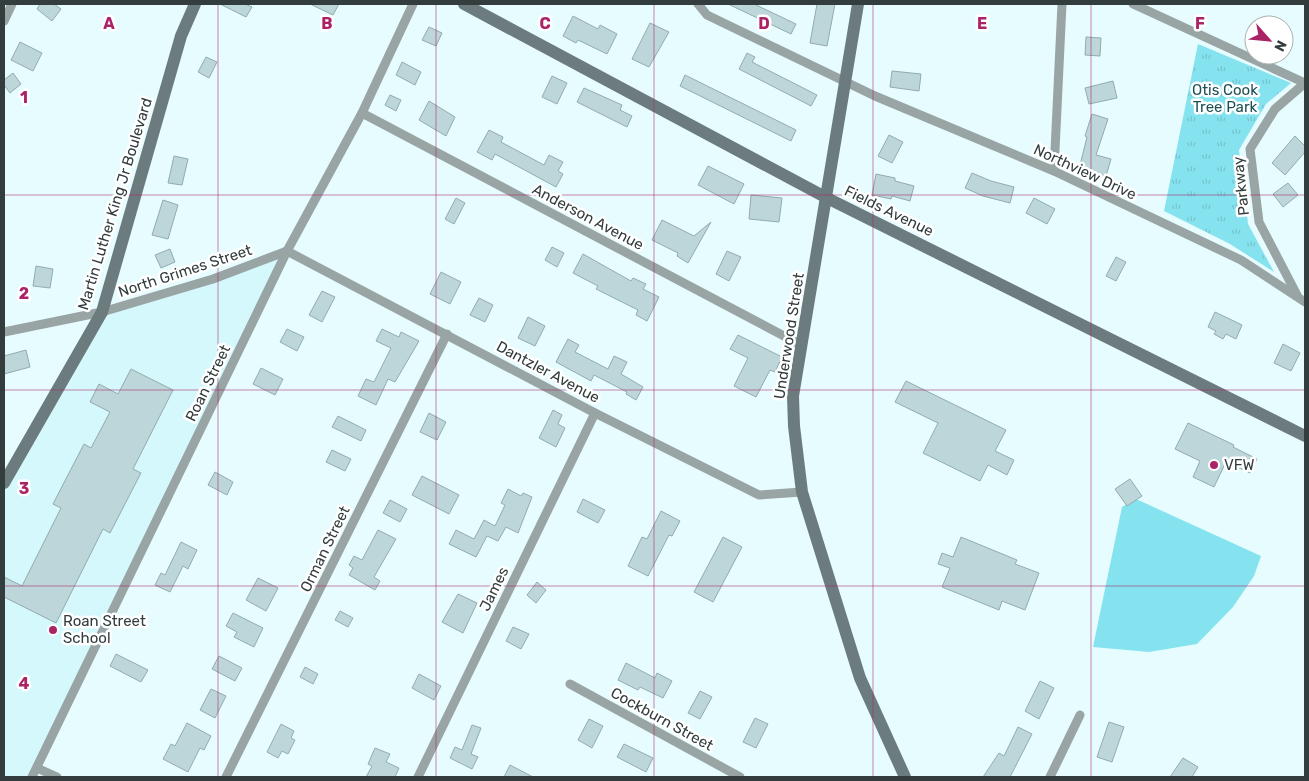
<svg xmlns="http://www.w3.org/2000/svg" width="1309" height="781" viewBox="0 0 1309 781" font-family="Rubik,sans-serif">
	<defs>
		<pattern id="park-tufts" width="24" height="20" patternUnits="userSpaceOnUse" patternTransform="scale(1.25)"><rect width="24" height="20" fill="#85e3ef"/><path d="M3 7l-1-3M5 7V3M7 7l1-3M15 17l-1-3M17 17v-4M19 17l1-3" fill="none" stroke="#73c4ce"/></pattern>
	</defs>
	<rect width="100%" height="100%" fill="#e7fcff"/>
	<polygon fill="#d4f8fc" points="287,251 30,777 4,777 4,483 102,312"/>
	<polygon fill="#85e3ef" points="1136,499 1261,556 1254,576 1233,607 1197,644 1149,652 1093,647 1122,507"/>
	<polygon fill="url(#park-tufts)" points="1198,44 1291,83 1266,104 1239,150 1248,224 1274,272 1230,244 1164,211"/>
	<g fill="#bdd6da" stroke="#92abae">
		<polygon points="40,4 54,4 61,9 52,21 37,9"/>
		<polygon points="220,4 245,4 252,7 246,17"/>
		<polygon points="310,4 339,4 333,15"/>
		<polygon points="728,4 754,4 796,24 791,34"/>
		<polygon points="817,4 835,4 827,46 810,43"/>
		<polygon points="573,16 598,29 600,25 617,34 607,54 578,40 576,43 563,36"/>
		<polygon points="650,23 669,32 649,67 632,59"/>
		<polygon points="429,27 442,33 436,46 422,40"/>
		<polygon points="1086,37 1101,38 1100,56 1085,55"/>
		<polygon points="20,42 42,53 33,71 11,60"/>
		<polygon points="747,53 755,57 752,62 817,95 811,106 739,69"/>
		<polygon points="206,57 217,62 209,78 198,72"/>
		<polygon points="402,62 421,72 415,85 396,75"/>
		<polygon points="892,71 921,74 919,91 890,87"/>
		<polygon points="13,73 21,84 10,93 4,85 4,80"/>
		<polygon points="685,75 796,130 791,141 680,86"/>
		<polygon points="552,76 567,83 557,104 542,97"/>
		<polygon points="1113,81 1117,98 1089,104 1085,88"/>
		<polygon points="584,88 622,105 620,110 632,116 627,127 577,102"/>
		<polygon points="390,95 401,100 396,111 385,105"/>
		<polygon points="429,101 455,117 446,136 419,120"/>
		<polygon points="1092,114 1108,119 1096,155 1111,159 1106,176 1079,169 1087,137 1085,136"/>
		<polygon points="489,130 503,137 501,142 544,165 549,155 563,162 558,171 563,174 556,187 495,154 492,160 477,152"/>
		<polygon points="889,135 903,142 892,163 878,156"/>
		<polygon points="1295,136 1305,146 1305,152 1285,175 1272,163"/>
		<polygon points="174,156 188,159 182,185 168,183"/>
		<polygon points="708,166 744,184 734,204 698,185"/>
		<polygon points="972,173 991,181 1014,187 1010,203 983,196 965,188"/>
		<polygon points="876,174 895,178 895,181 914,186 910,201 892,196 891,199 872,195"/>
		<polygon points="1288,183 1298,195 1283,207 1273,194"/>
		<polygon points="751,195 782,198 779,222 749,219"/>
		<polygon points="456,198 465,203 454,224 445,219"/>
		<polygon points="1034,198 1055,209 1047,224 1026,213"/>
		<polygon points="163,200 178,205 168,239 152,235"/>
		<polygon points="662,220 694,236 711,222 688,263 677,256 678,253 652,240"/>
		<polygon points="552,247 564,253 557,267 545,260"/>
		<polygon points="170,249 175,262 161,268 155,255"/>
		<polygon points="727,251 741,257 729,281 716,274"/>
		<polygon points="583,254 631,281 633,278 646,284 643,289 659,297 647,321 636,315 638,310 596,289 598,286 573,273"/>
		<polygon points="1116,257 1126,262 1116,281 1106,276"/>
		<polygon points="36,266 53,269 50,288 33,286"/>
		<polygon points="441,272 461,282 450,304 430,294"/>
		<polygon points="322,291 335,297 322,322 309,315"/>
		<polygon points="479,298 493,305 485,322 470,315"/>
		<polygon points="1215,312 1242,325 1236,339 1226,334 1223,339 1214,334 1216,331 1208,327"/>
		<polygon points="528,317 545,326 535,346 518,338"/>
		<polygon points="287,329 304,337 297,351 280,342"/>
		<polygon points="382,329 399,337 401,332 419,341 395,382 388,379 376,405 358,396 366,379 374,382 391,348 376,341"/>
		<polygon points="738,335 782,357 775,372 770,370 756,397 734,386 748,358 730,349"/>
		<polygon points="568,339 579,345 575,352 608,369 614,356 627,362 621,374 643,387 636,400 626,394 627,392 594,375 591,381 556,362"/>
		<polygon points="1283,344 1300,353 1291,371 1274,363"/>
		<polygon points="26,350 30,367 4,374 4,356"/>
		<polygon points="261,368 283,379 275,395 253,384"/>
		<polygon points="131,369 173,390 133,469 141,473 110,533 103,529 56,623 4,597 4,577 22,586 61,508 53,504 84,444 91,448 110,412 90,402 99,384 118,394"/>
		<polygon points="906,381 1006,430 995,451 1014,460 1007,475 988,465 980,481 923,453 938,423 895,402"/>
		<polygon points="553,410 562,415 558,424 565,428 556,447 539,438"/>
		<polygon points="429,413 446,422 437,440 420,432"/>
		<polygon points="338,416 366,430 361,441 332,427"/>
		<polygon points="1188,423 1234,445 1233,447 1257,459 1250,473 1226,462 1214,487 1193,477 1200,461 1175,449"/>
		<polygon points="332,450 351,459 345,471 326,462"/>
		<polygon points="215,472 233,482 227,495 208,485"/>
		<polygon points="422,476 459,495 449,514 412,495"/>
		<polygon points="1130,479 1142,496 1127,506 1115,489"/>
		<polygon points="508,489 521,496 523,493 532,497 518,533 506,527 498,541 487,536 476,557 449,544 456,530 474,539 484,520 495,526 505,505 501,503"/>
		<polygon points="583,499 605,510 598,523 577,512"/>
		<polygon points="390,500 407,509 400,522 383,513"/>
		<polygon points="661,511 680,521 672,536 669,535 648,576 628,566 642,537 647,539"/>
		<polygon points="378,530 396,539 374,577 380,581 375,590 349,575 353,568 349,565 354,556 362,560"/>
		<polygon points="723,537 742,547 713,602 694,592"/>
		<polygon points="961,537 1017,560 1015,564 1039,573 1025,610 1002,601 999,610 942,587 950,568 938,564 942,553 953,557"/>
		<polygon points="181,542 197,550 188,569 183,566 170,592 155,585 161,573 165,575"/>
		<polygon points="258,578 278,588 266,611 246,600"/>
		<polygon points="537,582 546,590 536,603 527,595"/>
		<polygon points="458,594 477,603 463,633 442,622"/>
		<polygon points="340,611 353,618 348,627 335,620"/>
		<polygon points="233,613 263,628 254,647 234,637 237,632 226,626"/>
		<polygon points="513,627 529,634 521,649 506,641"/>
		<polygon points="116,654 148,670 141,682 110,666"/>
		<polygon points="219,656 242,668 235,681 212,669"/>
		<polygon points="626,663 655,678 657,673 672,681 663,698 640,687 638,690 618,680"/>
		<polygon points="305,667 318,674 313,684 300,677"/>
		<polygon points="419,674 441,686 434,700 412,688"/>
		<polygon points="1040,681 1054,688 1039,719 1025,711"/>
		<polygon points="211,689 226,696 215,718 200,710"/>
		<polygon points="700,691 712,697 700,719 688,713"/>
		<polygon points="755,718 768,724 756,748 743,742"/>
		<polygon points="589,719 603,726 592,748 578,740"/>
		<polygon points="1109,722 1124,727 1112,762 1097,757"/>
		<polygon points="187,723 211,736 204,750 200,748 188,772 163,759 171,744 175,746"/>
		<polygon points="281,724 294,731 291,738 295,740 288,754 282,751 278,758 267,752"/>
		<polygon points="472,725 481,728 471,754 478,757 472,769 450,758 455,747 462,750"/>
		<polygon points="1018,727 1032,734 1010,777 983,777 999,753 1004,756"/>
		<polygon points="624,744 653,758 646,772 617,757"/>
		<polygon points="375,748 390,754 386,762 399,768 395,777 366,777 372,766 368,764"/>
		<polygon points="1183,758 1198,767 1192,777 1170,777"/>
		<polygon points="510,765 533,777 504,777"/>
	</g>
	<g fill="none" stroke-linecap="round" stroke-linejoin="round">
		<g stroke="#99a4a5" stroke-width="9">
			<polyline points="698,4 707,15 875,96 1054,171 1241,260 1305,302"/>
			<polyline points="1133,4 1305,83"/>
			<polyline points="4,21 12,4"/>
			<polyline points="362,113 801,345"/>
			<polyline points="1054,171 1062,4"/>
			<polyline points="1297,295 1259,222 1250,149 1275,109 1305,83"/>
			<polyline points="4,332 102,312 213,279 287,251 595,413 759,495 802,492"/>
			<polyline points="570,684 740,777"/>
			<polyline points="37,768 57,777"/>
			<polyline points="32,777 287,251 362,113 413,4"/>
			<polyline points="226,777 447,334"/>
			<polyline points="418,777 595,413"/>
			<polyline points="1050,777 1080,715"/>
		</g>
		<g stroke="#6c7c7e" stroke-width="12">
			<polyline points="464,4 827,198 1305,436"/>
			<polyline points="858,4 793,396 794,426 802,492 860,678 905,777"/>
			<polyline points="4,483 102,312 181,36 195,4"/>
		</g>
	</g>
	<path fill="none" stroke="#ab2367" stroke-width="1" stroke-opacity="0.55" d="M218,4V777M436,4V777M654,4V777M873,4V777M1091,4V777M4,195H1305M4,390H1305M4,586H1305"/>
	<g fill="#ab2367" stroke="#fff" stroke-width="2">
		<circle cx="1214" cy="465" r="5"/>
		<circle cx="53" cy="630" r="5"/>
	</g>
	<g text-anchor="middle" stroke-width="5" stroke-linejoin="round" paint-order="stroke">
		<g font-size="15" fill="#1d5056" stroke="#fff">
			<text x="1225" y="95">Otis Cook<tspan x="1225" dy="17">Tree Park</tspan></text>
		</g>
		<g font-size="15" fill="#333d3e" stroke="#fff">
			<text transform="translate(1085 172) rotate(25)" y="5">Northview Drive</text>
			<text transform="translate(1241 186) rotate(-96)" y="5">Parkway</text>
			<text transform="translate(115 204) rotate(-73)" y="5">Martin Luther King Jr Boulevard</text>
			<text transform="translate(889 211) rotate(26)" y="5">Fields Avenue</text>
			<text transform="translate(588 217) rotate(28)" y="5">Anderson Avenue</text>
			<text transform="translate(185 271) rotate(-18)" y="5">North Grimes Street</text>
			<text transform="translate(789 336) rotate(-81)" y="5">Underwood Street</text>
			<text transform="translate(548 372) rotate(28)" y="5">Dantzler Avenue</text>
			<text transform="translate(208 383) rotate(-64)" y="5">Roan Street</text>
			<text transform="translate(325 549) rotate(-64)" y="5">Orman Street</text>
			<text transform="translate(494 589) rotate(-64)" y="5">James</text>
			<text transform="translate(662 719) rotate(29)" y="5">Cockburn Street</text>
		</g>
		<g font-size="15" fill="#333d3e" stroke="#fff" text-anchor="start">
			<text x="1224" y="470">VFW</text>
			<text x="63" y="626">Roan Street<tspan x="63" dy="17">School</tspan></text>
		</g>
	</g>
	<g font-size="16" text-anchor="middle" font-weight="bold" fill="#ab2367" stroke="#fff" stroke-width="5" stroke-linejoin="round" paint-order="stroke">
		<text x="109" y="29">A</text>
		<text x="327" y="29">B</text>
		<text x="545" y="29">C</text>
		<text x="764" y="29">D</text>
		<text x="982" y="29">E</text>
		<text x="1200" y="29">F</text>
		<text x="24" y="103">1</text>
		<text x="24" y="299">2</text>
		<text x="24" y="494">3</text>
		<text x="24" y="689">4</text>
	</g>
	<rect width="1309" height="781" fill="none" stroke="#333d3e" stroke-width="10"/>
	<g transform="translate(1269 40) rotate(117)"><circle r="24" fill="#ffffff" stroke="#adb1b2"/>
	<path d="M0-4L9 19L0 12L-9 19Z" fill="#ab2367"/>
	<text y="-8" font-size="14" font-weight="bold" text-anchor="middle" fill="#333d3e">N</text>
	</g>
</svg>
